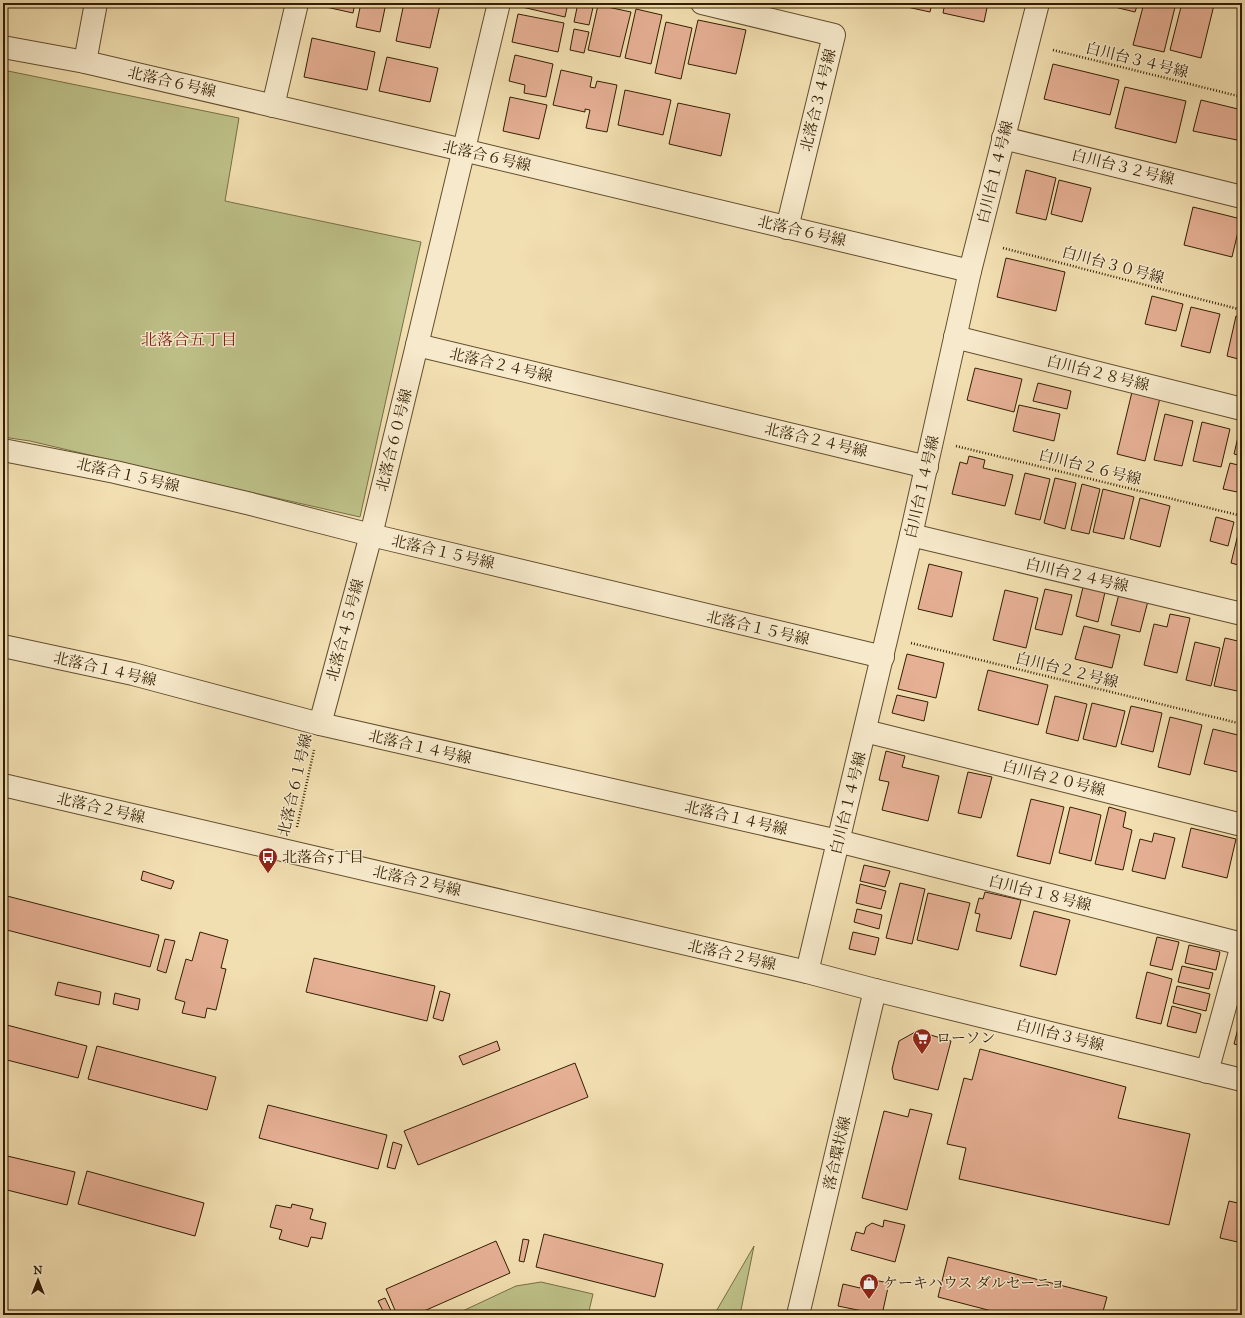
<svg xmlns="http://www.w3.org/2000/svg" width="1245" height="1318" viewBox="0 0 1245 1318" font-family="'IM FELL Great Primer','Noto Serif JP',serif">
	<rect width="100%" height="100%" fill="#f2dfb1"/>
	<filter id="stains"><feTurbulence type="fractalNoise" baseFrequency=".005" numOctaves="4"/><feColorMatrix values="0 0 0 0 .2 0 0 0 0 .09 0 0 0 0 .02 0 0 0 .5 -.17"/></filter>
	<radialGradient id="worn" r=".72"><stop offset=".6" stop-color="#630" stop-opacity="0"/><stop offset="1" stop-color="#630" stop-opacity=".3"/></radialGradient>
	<g fill="#bec189" stroke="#787046">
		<polygon points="3,70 239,118 225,201 421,242 360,517 166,473 30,441 3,437"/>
		<polygon points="754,1246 740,1315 714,1315"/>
		<polygon points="541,1282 593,1294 588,1315 454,1315 516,1286"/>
	</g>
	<g fill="#e6b095" stroke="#331e02">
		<polygon points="318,3 355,3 353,13 317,5"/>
		<polygon points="361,3 386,3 380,32 356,27"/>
		<polygon points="404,3 433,3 440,5 430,48 396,41"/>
		<polygon points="523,3 568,3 565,17 522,7"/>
		<polygon points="578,3 594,3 589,25 574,22"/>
		<polygon points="908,3 932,3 930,12 907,7"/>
		<polygon points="945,3 988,3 984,22 943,13"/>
		<polygon points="1098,3 1138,3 1135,12"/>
		<polygon points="1144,3 1176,3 1164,52 1133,45"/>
		<polygon points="1182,3 1205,3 1214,5 1201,58 1170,50"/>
		<polygon points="598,5 631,12 620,57 588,50"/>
		<polygon points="636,9 662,15 651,64 625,58"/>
		<polygon points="518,14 564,23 558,52 512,42"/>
		<polygon points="698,20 746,30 736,74 688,64"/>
		<polygon points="666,22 692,28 681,79 655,73"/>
		<polygon points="574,29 589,32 584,53 570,50"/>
		<polygon points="312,38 375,52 367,90 304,77"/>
		<polygon points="515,55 553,64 546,97 524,93 525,85 509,81"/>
		<polygon points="387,57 438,68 430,102 379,91"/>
		<polygon points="1053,64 1119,80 1110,115 1044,99"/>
		<polygon points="561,70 592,77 590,87 595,88 597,81 617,85 607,132 586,128 590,110 585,109 585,112 553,105"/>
		<polygon points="1125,87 1186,101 1176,143 1115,128"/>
		<polygon points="625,90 671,100 663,135 618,125"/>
		<polygon points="510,97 547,105 539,139 503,131"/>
		<polygon points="1201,100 1242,110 1242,141 1193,131"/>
		<polygon points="678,103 730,114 721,156 669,144"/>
		<polygon points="1026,170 1056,178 1046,220 1016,213"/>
		<polygon points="1059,180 1091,188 1082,222 1051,214"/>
		<polygon points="1193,207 1241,219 1232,257 1184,245"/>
		<polygon points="1006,258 1065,272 1056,311 997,297"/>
		<polygon points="1152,296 1183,304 1176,331 1145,324"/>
		<polygon points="1191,307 1220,314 1210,353 1181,346"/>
		<polygon points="1236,316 1242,317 1242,360 1227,356"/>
		<polygon points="975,368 1022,379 1014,412 967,400"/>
		<polygon points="1038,383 1071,391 1067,409 1033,401"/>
		<polygon points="1132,392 1160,398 1145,461 1117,454"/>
		<polygon points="1019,405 1060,414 1054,441 1013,431"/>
		<polygon points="1165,414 1193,421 1182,466 1154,460"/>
		<polygon points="1202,422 1230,429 1221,467 1193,461"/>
		<polygon points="1241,424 1242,424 1242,456 1234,454"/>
		<polygon points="969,456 985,460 983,468 1013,475 1005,506 952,494 960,462 967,464"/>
		<polygon points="1230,463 1242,466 1242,493 1223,489"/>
		<polygon points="1025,473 1050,479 1040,520 1015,514"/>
		<polygon points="1055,478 1076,483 1065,529 1044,523"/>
		<polygon points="1082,484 1100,489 1089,534 1071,530"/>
		<polygon points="1103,489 1134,497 1124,539 1093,532"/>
		<polygon points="1140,498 1170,506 1160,547 1130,539"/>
		<polygon points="1216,517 1234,522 1228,546 1210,541"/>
		<polygon points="1240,526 1242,527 1242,566 1231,563"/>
		<polygon points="929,564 962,572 952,617 918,609"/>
		<polygon points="1084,583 1106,588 1098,622 1076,616"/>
		<polygon points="1045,589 1072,595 1062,635 1035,629"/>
		<polygon points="1005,590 1038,598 1026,648 993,640"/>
		<polygon points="1119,594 1148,601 1140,632 1111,625"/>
		<polygon points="1170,614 1190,618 1177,673 1144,665 1154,624 1167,627"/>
		<polygon points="1084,626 1120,635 1112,668 1075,659"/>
		<polygon points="1225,638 1242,642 1242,692 1214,686"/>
		<polygon points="1195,642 1220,648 1211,686 1186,680"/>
		<polygon points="907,654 944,663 936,698 898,689"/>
		<polygon points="988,670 1048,685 1038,725 978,710"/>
		<polygon points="897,695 928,702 924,721 892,713"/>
		<polygon points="1055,696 1087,704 1078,741 1046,733"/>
		<polygon points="1092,703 1125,711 1116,747 1083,739"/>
		<polygon points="1131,706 1162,713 1153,752 1121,744"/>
		<polygon points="1170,717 1202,725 1190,775 1158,767"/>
		<polygon points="1213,729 1242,736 1242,757 1238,772 1204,764"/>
		<polygon points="886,751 905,756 902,767 939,776 928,821 882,810 889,782 879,780"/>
		<polygon points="968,772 992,777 981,818 958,813"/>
		<polygon points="1031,799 1064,807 1050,864 1017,856"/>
		<polygon points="1070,807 1101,815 1091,861 1059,853"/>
		<polygon points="1109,807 1126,812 1123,827 1132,830 1123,870 1095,864"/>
		<polygon points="1191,828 1236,839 1227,878 1182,867"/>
		<polygon points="1154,833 1175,838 1165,879 1132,871 1140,839 1152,842"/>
		<polygon points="864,865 890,871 885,887 860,881"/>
		<polygon points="143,871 174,881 171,889 141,880"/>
		<polygon points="900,883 925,889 912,944 886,938"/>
		<polygon points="860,884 886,891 881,909 856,903"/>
		<polygon points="985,892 1021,900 1011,939 976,931 980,914 975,913 979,898 983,899"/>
		<polygon points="928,893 970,903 958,950 917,940"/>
		<polygon points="3,895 159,935 150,967 3,929"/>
		<polygon points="857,909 882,915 879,929 854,922"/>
		<polygon points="1034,911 1070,920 1056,975 1020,966"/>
		<polygon points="200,932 228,940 221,968 226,969 216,1010 207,1008 205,1018 182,1013 185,1002 175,999 186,959 192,961"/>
		<polygon points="853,932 879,938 875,955 849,949"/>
		<polygon points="1157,937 1179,942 1172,970 1150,965"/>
		<polygon points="165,939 175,941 166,973 157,970"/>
		<polygon points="1189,945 1220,952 1216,970 1185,963"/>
		<polygon points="314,958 435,986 427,1021 306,992"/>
		<polygon points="1182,966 1213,973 1209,989 1178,982"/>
		<polygon points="1147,972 1172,979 1161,1024 1136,1018"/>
		<polygon points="58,982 101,992 99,1005 55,995"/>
		<polygon points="1177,986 1210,994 1206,1011 1173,1003"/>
		<polygon points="440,991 450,994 443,1021 433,1018"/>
		<polygon points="115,993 140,999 138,1010 113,1004"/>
		<polygon points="1172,1006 1201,1014 1196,1033 1167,1026"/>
		<polygon points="1242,1013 1242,1046 1234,1044"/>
		<polygon points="3,1024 87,1046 78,1078 3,1059"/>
		<polygon points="917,1031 951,1041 938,1090 894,1079 892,1069 899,1041"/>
		<polygon points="497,1041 500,1050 463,1065 459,1056"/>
		<polygon points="97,1046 216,1077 207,1110 88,1079"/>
		<polygon points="980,1049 1126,1087 1118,1118 1190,1134 1169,1225 959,1179 966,1148 947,1144 964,1078 972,1080"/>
		<polygon points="575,1063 588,1097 418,1165 404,1131"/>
		<polygon points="268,1105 387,1135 378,1169 259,1138"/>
		<polygon points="910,1109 932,1114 907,1210 862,1198 884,1111 908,1117"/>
		<polygon points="393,1142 402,1145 395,1169 387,1167"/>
		<polygon points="3,1155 75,1172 67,1205 3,1189"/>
		<polygon points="87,1171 204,1203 195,1236 78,1204"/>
		<polygon points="1229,1201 1242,1204 1242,1243 1220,1238"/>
		<polygon points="292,1204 313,1209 310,1219 326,1223 322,1239 311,1237 308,1247 279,1239 282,1230 270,1227 276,1205 291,1208"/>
		<polygon points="884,1220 905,1225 895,1262 851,1250 856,1232 864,1234 866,1227 872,1223 883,1227"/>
		<polygon points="544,1234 663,1264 655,1297 536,1267"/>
		<polygon points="523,1239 529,1240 524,1262 519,1261"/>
		<polygon points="496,1241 510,1273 415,1315 397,1315 386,1289"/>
		<polygon points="948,1257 1107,1297 1102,1315 1007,1315 938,1297"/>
		<polygon points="863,1278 889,1283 882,1315 838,1306 843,1284 860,1288"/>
		<polygon points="385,1298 393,1315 385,1315 378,1301"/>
	</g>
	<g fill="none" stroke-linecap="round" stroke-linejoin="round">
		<defs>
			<g id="minor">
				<polyline points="499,3 417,345 927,467"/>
				<polyline points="702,3 834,35 787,228"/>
				<polyline points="3,47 85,62 463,150 970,271"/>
				<polyline points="85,62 96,3"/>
				<polyline points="273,106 297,3"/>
				<polyline points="1003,138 1242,197"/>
				<polyline points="955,337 1242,409"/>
				<polyline points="3,450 115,472 251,504 371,535 883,657"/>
				<polyline points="911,535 1242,614"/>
				<polyline points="3,646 133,674 320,724 838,841 1242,944"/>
				<polyline points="320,724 371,535 417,345"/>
				<polyline points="865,731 1242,825"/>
				<polyline points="807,972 911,535 970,271 1038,3"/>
				<polyline points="1207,1072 1242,945"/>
			</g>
			<g id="tertiary">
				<polyline points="3,785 807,972 875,990 1242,1080"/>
				<polyline points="798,1315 875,990"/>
			</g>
		</defs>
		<use href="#minor" stroke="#634e2e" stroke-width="24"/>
		<use href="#tertiary" stroke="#634e2e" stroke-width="24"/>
		<g stroke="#331e02" stroke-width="2.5" stroke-dasharray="1 2" stroke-linecap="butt">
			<polyline points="1053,50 1242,97"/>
			<polyline points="1003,248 1242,310"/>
			<polyline points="956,446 1242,516"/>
			<polyline points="911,643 1242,724"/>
			<polyline points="297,827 314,750"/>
		</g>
		<use href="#minor" stroke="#f7eacc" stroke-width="22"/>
		<use href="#tertiary" stroke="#f7eacc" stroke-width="22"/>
	</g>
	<defs>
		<symbol id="bus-pin" viewBox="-11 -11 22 30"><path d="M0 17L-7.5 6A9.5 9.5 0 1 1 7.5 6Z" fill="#8f2418" stroke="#f7eacc"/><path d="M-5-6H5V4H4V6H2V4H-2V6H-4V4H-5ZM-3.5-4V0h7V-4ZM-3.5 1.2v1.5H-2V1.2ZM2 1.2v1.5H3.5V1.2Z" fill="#fff"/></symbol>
		<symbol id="supermarket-pin" viewBox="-11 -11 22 30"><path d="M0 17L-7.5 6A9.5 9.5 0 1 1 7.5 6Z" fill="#8f2418" stroke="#f7eacc"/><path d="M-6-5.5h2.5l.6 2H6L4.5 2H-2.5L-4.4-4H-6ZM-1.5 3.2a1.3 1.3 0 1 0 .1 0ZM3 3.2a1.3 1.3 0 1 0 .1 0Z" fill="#fff"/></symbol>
		<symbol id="shop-pin" viewBox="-11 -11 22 30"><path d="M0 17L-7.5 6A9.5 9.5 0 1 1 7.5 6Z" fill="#8f2418" stroke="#f7eacc"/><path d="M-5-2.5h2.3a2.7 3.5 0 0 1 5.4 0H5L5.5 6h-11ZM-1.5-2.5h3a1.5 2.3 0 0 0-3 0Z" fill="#fff"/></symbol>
	</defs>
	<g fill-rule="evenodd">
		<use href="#bus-pin" x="257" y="846" width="22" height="30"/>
		<use href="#supermarket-pin" x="911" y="1027" width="22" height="30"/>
		<use href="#shop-pin" x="858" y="1272" width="22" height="30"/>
	</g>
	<g text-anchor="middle" stroke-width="3" stroke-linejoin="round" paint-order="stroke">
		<g font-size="15" fill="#331e02" stroke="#f7eacc">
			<text transform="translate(1137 60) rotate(14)" y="5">白川台３４号線</text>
			<text transform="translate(172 82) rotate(13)" y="5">北落合６号線</text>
			<text transform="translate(818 100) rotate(-76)" y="5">北落合３４号線</text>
			<text transform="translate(487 156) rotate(13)" y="5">北落合６号線</text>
			<text transform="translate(1123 167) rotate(14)" y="5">白川台３２号線</text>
			<text transform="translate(995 172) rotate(-76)" y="5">白川台１４号線</text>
			<text transform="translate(802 231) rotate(13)" y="5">北落合６号線</text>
			<text transform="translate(1113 265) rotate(15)" y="5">白川台３０号線</text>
			<text transform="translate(501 365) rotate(13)" y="5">北落合２４号線</text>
			<text transform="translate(1098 373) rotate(14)" y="5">白川台２８号線</text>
			<text transform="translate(394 440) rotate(-76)" y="5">北落合６０号線</text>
			<text transform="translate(816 440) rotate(13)" y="5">北落合２４号線</text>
			<text transform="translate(1090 467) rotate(14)" y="5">白川台２６号線</text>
			<text transform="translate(128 475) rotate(13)" y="5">北落合１５号線</text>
			<text transform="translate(922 487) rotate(-77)" y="5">白川台１４号線</text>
			<text transform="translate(443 552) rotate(13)" y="5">北落合１５号線</text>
			<text transform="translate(1077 575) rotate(13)" y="5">白川台２４号線</text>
			<text transform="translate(758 628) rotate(13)" y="5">北落合１５号線</text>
			<text transform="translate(345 630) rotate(-75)" y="5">北落合４５号線</text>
			<text transform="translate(105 669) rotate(13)" y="5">北落合１４号線</text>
			<text transform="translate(1067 670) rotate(14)" y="5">白川台２２号線</text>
			<text transform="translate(420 747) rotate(13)" y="5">北落合１４号線</text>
			<text transform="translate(1054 778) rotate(14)" y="5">白川台２０号線</text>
			<text transform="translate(295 785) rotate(-77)" y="5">北落合６１号線</text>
			<text transform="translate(848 803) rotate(-76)" y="5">白川台１４号線</text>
			<text transform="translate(101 808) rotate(13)" y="5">北落合２号線</text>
			<text transform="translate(736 818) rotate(13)" y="5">北落合１４号線</text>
			<text transform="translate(417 881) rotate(13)" y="5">北落合２号線</text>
			<text transform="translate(1040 893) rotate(14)" y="5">白川台１８号線</text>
			<text transform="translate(732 955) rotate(13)" y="5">北落合２号線</text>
			<text transform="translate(1060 1035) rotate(14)" y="5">白川台３号線</text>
			<text transform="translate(837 1153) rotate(-77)" y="5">落合環状線</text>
		</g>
		<g font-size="15" fill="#331e02" stroke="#f7eacc" text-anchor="start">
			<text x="282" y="862">北落合5丁目</text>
			<text x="936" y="1043">ローソン</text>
			<text x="883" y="1288">ケーキハウス ダルセーニョ</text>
		</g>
		<g font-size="16" fill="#7a1f14" stroke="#f7eacc">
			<text x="189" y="345">北落合五丁目</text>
		</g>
	</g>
	<rect width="1245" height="1318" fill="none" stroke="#f2dfb1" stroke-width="16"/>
	<rect x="4" y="4" width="1237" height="1310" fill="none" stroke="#331e02" stroke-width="2"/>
	<rect x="8" y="8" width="1229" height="1302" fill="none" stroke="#331e02"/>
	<g transform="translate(38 1280)" stroke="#f7eacc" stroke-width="3" paint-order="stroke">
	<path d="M0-3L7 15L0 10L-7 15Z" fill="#331e02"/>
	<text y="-6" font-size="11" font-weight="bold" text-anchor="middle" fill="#331e02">N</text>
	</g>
	<rect width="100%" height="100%" filter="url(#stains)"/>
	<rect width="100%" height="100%" fill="url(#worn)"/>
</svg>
